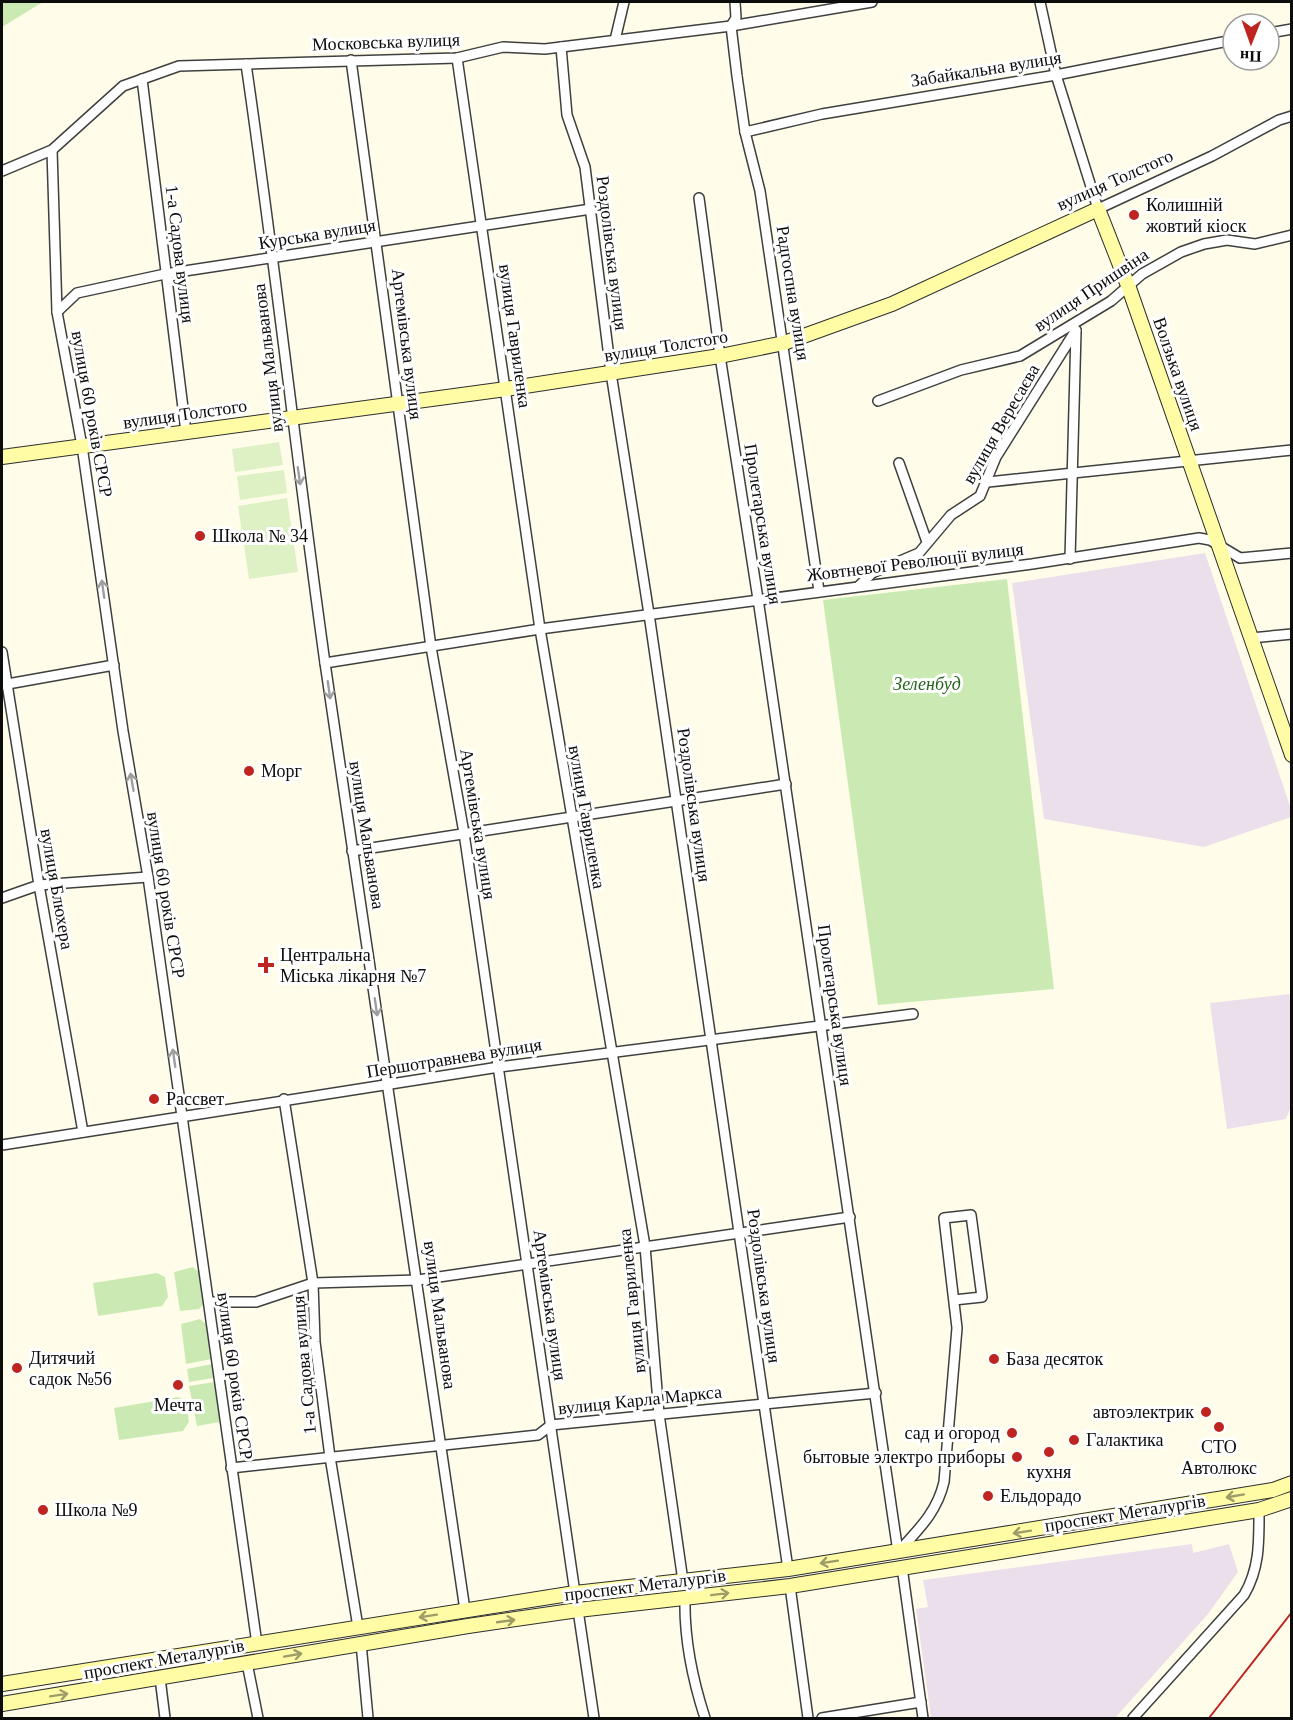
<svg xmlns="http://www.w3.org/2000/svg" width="1293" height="1720" viewBox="0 0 1293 1720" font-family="Georgia,serif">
	<rect width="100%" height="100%" fill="#fffdea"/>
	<g fill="#ebdfeb">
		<polygon points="1205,553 1291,809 1291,817 1204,847 1044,819 1012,583"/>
		<polygon points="1291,994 1292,1104 1286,1119 1227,1129 1210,1003"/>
		<polygon points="1192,1544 1193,1553 1229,1544 1238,1572 1208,1614 1115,1718 931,1718 916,1609 928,1607 923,1580"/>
	</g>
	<g fill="#cbeab3">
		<polygon points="2,2 43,2 2,27"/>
		<polygon points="1007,579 1054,989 878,1005 823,600"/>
		<polygon points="193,1267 199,1272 204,1304 199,1309 180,1311 174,1272"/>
		<polygon points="157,1273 165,1277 168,1297 162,1306 98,1316 93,1283"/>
		<polygon points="200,1319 206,1324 212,1359 186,1364 181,1324"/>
		<polygon points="212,1364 214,1378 189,1382 187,1369"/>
		<polygon points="215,1382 220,1422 197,1426 189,1386"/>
		<polygon points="178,1397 186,1401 189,1422 183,1431 119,1440 114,1408"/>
	</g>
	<g fill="#def1c5">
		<polygon points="279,442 283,465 235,472 232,449"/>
		<polygon points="284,470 287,493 240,500 237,476"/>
		<polygon points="287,498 298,572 249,579 238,506"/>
	</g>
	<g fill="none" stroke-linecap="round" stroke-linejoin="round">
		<defs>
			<g id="street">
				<polyline points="735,2 736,18 731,26 737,76 745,132 760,191 819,591"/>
				<polyline points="1040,2 1056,75 1098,209 1212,156 1279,120 1292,116"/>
				<polyline points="1269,33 1292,29"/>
				<polyline points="615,40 624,2"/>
				<polyline points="561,47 567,115 585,167 611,373 649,614 788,1569"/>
				<polyline points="457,58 540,629 645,1246 659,1414 683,1581"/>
				<polyline points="351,60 431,647 464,833 575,1593"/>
				<path d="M246,64C275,263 297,463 325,663C369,979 421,1294 465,1610"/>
				<polyline points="142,79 186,432"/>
				<polyline points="745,132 822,114 1056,75 1233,40"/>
				<polyline points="52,150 57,312 82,446 123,731 148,877 257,1644"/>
				<polyline points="2,171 52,150 123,86 179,66 457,58 503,47 545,49 731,26 872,2"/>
				<path d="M699,198L720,356L758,599L898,1552C919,1529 937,1512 944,1482L957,1328L944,1218L971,1215L982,1297L954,1300"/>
				<polyline points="57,312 77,293 165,274 591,209"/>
				<polyline points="878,401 961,370 1020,356 1111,301 1142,274 1181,252 1204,244 1227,240 1255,244 1292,235"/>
				<polyline points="899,463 927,542"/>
				<polyline points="988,482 1292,450"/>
				<polyline points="1070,559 1076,331"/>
				<polyline points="859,586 872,573 919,553 951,515 980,496 996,457 1076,330"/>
				<polyline points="1251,638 1292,634"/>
				<polyline points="2,652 39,885 83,1132"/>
				<polyline points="325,663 540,629 1032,564 1199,538 1210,540 1240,558 1292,553"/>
				<polyline points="2,685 114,665"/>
				<polyline points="352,851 786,784"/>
				<polyline points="2,898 39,885 148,877"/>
				<polyline points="284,1099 313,1283 315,1342 330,1457 358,1627"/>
				<polyline points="2,1145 499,1067 913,1014"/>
				<polyline points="209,1302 256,1302 313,1283 418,1280 850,1217"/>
				<polyline points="231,1468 538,1435 551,1425 876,1393"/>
				<polyline points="902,1567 923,1718"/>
				<polyline points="790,1586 808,1718"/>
				<path d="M685,1598C684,1640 692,1678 705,1718"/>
				<polyline points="578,1610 594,1718"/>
				<polyline points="361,1643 368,1718"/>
				<polyline points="247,1663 258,1718"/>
				<polyline points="160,1678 165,1718"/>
				<polyline points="822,1718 921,1702"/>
				<path d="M1133,1718L1244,1595C1260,1568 1259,1541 1259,1510"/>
			</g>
			<g id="secondary">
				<polyline points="2,457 506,389 720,356 784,343 892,304 1098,209 1129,288 1292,755"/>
				<polyline points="2,1684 575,1593 788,1569 1273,1490 1292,1483"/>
				<polyline points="2,1704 468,1626 578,1610 790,1586 1259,1510 1292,1499"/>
			</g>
		</defs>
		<use href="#street" stroke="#3f3f3f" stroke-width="12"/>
		<use href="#secondary" stroke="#2e2e2e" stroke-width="16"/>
		<use href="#street" stroke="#fff" stroke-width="9"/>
		<use href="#secondary" stroke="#fffca5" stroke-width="14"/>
		<polyline stroke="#bf2520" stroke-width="2" points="1209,1718 1292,1612"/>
	</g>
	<defs><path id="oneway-shaft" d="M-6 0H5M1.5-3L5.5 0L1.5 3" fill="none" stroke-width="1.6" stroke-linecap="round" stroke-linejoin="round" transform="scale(1.5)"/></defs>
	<g stroke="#9e9e9e">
		<use href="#oneway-shaft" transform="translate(299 476) rotate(82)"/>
		<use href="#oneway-shaft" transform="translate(103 589) rotate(-98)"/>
		<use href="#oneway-shaft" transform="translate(329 690) rotate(82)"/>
		<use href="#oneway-shaft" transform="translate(132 782) rotate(-100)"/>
		<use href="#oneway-shaft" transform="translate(376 1007) rotate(82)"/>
		<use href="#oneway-shaft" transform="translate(174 1058) rotate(-98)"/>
	</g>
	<g stroke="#9e9c68">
		<use href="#oneway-shaft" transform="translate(1235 1496) rotate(170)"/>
		<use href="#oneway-shaft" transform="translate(1022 1532) rotate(171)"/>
		<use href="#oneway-shaft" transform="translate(829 1562) rotate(171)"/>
		<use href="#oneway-shaft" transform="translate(720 1594) rotate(-7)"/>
		<use href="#oneway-shaft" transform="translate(428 1616) rotate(171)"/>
		<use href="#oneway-shaft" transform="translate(506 1621) rotate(-8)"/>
		<use href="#oneway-shaft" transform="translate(293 1655) rotate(-10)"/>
		<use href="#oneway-shaft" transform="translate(59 1695) rotate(-9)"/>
	</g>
	<g fill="#bf2520" stroke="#fff" stroke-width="2">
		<circle cx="1134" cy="215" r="6"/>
		<circle cx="200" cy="536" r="6"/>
		<circle cx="249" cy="771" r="6"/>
		<path d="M263 956h6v6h6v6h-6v6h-6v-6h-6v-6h6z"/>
		<circle cx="154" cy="1099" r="6"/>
		<circle cx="994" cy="1359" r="6"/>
		<circle cx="17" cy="1368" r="6"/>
		<circle cx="178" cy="1385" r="6"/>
		<circle cx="1206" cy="1412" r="6"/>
		<circle cx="1219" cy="1427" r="6"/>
		<circle cx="1012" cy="1433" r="6"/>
		<circle cx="1074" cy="1440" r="6"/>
		<circle cx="1049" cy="1452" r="6"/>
		<circle cx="1017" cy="1457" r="6"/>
		<circle cx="988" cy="1496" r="6"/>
		<circle cx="43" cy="1510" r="6"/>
	</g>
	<g text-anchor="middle" stroke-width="6" stroke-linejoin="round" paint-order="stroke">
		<g font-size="18" fill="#0c0c0c" stroke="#fff">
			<text transform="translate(386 42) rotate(-2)" y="6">Московська вулиця</text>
			<text transform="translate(986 69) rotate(-9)" y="6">Забайкальна вулиця</text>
			<text transform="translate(1115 180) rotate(-24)" y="6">вулиця Толстого</text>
			<text transform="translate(317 234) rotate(-9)" y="6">Курська вулиця</text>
			<text transform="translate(612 253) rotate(83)" y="6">Роздолівська вулиця</text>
			<text transform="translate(180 254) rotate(83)" y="6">1-а Садова вулиця</text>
			<text transform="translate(1091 290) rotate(-34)" y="6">вулиця Пришвіна</text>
			<text transform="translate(793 293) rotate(81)" y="6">Радгоспна вулиця</text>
			<text transform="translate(515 336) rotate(82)" y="6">вулиця Гавриленка</text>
			<text transform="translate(407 344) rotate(83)" y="6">Артемівська вулиця</text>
			<text transform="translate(666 346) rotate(-9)" y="6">вулиця Толстого</text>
			<text transform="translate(268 358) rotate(-97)" y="6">вулиця Мальванова</text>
			<text transform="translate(1178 374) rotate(71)" y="6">Волзька вулиця</text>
			<text transform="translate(92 414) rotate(80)" y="6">вулиця 60 років СРСР</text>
			<text transform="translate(185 414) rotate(-8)" y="6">вулиця Толстого</text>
			<text transform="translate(1001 424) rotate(-60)" y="6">вулиця Вересаєва</text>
			<text transform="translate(763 524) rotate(81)" y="6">Пролетарська вулиця</text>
			<text transform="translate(915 562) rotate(-7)" y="6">Жовтневої Революції вулиця</text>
			<text transform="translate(694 805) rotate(82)" y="6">Роздолівська вулиця</text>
			<text transform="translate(587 817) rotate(80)" y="6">вулиця Гавриленка</text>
			<text transform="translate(478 824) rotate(81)" y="6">Артемівська вулиця</text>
			<text transform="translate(367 835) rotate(81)" y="6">вулиця Мальванова</text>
			<text transform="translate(57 889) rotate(80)" y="6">вулиця Блюхера</text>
			<text transform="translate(166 895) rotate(81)" y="6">вулиця 60 років СРСР</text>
			<text transform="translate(835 1005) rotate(82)" y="6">Пролетарська вулиця</text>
			<text transform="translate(454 1058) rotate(-9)" y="6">Першотравнева вулиця</text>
			<text transform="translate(764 1286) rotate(82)" y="6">Роздолівська вулиця</text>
			<text transform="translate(632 1301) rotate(-96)" y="6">вулиця Гавриленка</text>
			<text transform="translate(550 1305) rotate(82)" y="6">Артемівська вулиця</text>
			<text transform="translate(440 1315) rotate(82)" y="6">вулиця Мальванова</text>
			<text transform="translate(304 1365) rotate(-95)" y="6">1-а Садова вулиця</text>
			<text transform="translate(235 1376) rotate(82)" y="6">вулиця 60 років СРСР</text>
			<text transform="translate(640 1400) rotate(-6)" y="6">вулиця Карла Маркса</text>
			<text transform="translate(1125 1513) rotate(-9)" y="6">проспект Металургів</text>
			<text transform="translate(645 1585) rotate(-7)" y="6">проспект Металургів</text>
			<text transform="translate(164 1659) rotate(-10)" y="6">проспект Металургів</text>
		</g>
		<g font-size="18" fill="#0c0c0c" stroke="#fff" text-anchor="start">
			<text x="1146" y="211">Колишній<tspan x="1146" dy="21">жовтий кіоск</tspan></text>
			<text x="212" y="542">Школа № 34</text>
			<text x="261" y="777">Морг</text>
			<text x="280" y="961">Центральна<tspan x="280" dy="21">Міська лікарня №7</tspan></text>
			<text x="166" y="1105">Рассвет</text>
			<text x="29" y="1364">Дитячий<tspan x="29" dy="21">садок №56</tspan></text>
			<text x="1006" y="1365">База десяток</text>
			<text x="178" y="1411" text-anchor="middle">Мечта</text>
			<text x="1194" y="1418" text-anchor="end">автоэлектрик</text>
			<text x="1000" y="1439" text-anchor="end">сад и огород</text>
			<text x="1086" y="1446">Галактика</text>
			<text x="1219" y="1453" text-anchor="middle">СТО<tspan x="1219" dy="21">Автолюкс</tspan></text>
			<text x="1005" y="1463" text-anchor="end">бытовые электро приборы</text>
			<text x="1049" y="1478" text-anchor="middle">кухня</text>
			<text x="1000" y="1502">Ельдорадо</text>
			<text x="55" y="1516">Школа №9</text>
		</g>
		<g font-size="18" font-style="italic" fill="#24651b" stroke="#fff">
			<text x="927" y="690">Зеленбуд</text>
		</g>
	</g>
	<rect width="1293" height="1720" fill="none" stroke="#0c0c0c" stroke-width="6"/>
	<g transform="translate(1251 42) rotate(181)"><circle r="28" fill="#ffffff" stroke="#9e9e9e" stroke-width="1.5"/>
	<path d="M0-4.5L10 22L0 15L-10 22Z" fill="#bf2520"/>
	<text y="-9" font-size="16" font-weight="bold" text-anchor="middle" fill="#0c0c0c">Пн</text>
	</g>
</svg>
